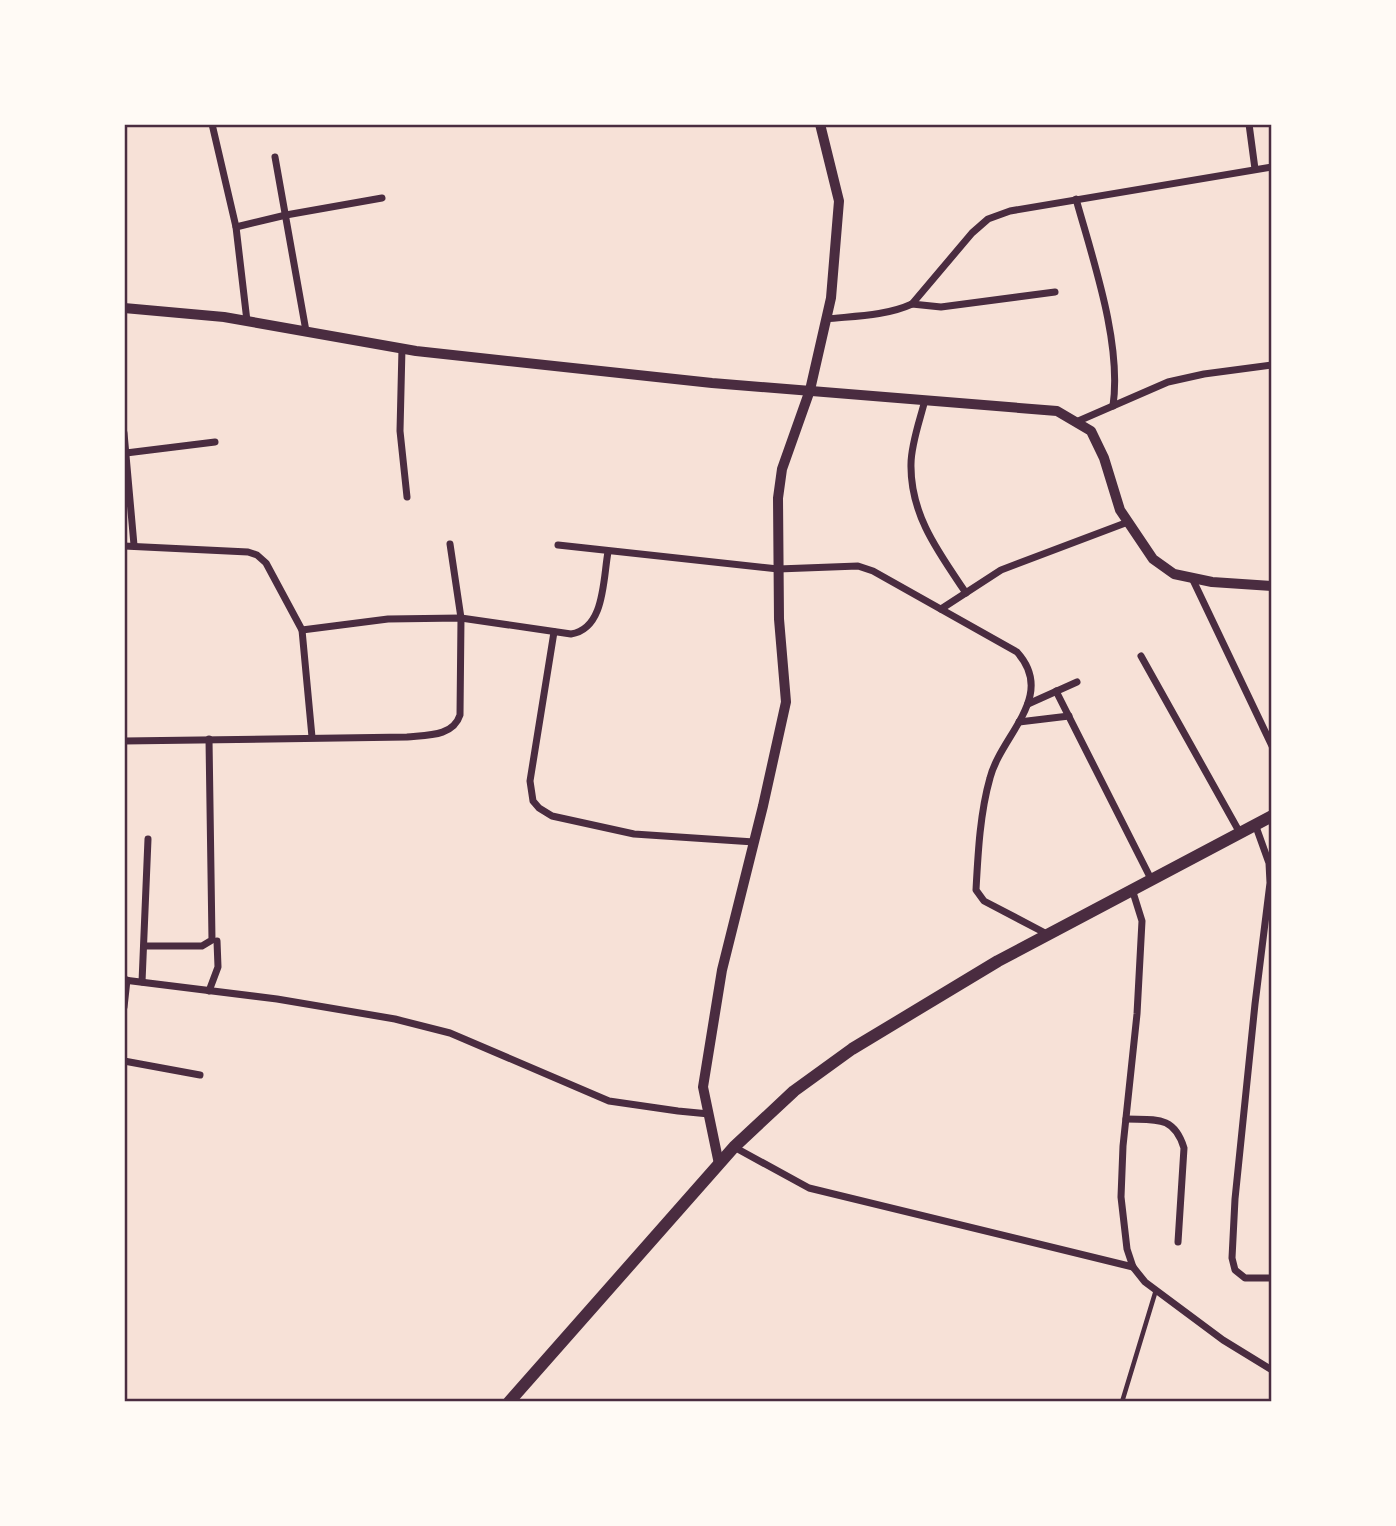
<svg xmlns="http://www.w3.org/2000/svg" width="1396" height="1526" viewBox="0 0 1396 1526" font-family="'IBM Plex Sans',sans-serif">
	<rect width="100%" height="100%" fill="#f7e1d7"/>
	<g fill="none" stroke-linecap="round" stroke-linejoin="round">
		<polyline stroke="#4a2c40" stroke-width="4.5" points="1122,1402 1156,1290"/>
		<g stroke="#4a2c40" stroke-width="7">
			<polyline points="212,124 236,227 247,321"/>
			<polyline points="1249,124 1255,169"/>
			<polyline points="275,157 306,331"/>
			<path d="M1076,199C1093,260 1122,343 1113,406"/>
			<polyline points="236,227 286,215 382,198"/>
			<polyline points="912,304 941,307 1055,292"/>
			<path d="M826,319C854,316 886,316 912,304L972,233L988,219L1010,211L1272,167"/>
			<polyline points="402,348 400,431 407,497"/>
			<path d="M925,400C920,420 911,444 911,464C910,515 939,553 966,593"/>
			<polyline points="1076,422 1168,382 1204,374 1272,365"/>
			<polyline points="124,433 134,545"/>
			<polyline points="126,453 215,442"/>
			<path d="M558,545L778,569L858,566L873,571L1017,652C1057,696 1001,735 990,778C980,813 978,853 976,890L984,901L1047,934"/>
			<polyline points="124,546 248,552 257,555 266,563 302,630 312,737"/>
			<polyline points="1192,578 1272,746"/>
			<polyline points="941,609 1001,570 1128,522"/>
			<path d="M302,630L388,619L461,618L571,634C605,629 603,579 608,552"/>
			<polyline points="554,632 530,781 533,801 539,808 552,816 634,834 754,842"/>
			<polyline points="1141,656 1240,833"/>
			<polyline points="1056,691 1151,879"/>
			<polyline points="1028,704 1077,682"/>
			<polyline points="1019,722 1069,716"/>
			<path d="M124,741L407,737C426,735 453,737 460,715L461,618L450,544"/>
			<polyline points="1255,824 1269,863 1270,883 1255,1004 1235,1199 1232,1258 1235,1270 1245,1278 1272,1278"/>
			<polyline points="1132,889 1142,921 1137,1014 1123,1146 1121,1197 1127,1249 1133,1267 1145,1282 1223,1340 1272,1370"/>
			<polyline points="144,946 202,946 212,940 209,739"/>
			<polyline points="124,980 277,999 395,1019 450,1033 609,1101 678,1111 709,1114"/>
			<polyline points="142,982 148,839"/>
			<polyline points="209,991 218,967 217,941"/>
			<polyline points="124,1007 127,980"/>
			<polyline points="124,1061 200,1075"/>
			<path d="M1126,1119C1155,1120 1174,1115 1184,1148L1178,1242"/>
			<polyline points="734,1147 809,1188 1133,1267"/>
		</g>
		<g stroke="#4a2c40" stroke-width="10">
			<polyline points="124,308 224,317 416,351 712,383 1057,411 1091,431 1104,458 1120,510 1153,559 1174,574 1212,582 1272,586"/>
			<polyline points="719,1164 703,1087 722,970 763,806 786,702 779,619 778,498 782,469 810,390 831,298 839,201 820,124"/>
		</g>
		<polyline stroke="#4a2c40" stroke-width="12" points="509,1402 734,1147 794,1091 852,1049 998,961 1272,816"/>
	</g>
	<rect width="1396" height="1526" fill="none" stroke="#fffaf5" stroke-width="252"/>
	<rect x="126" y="126" width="1144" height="1274" fill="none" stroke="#4a2c40" stroke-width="2.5"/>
</svg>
